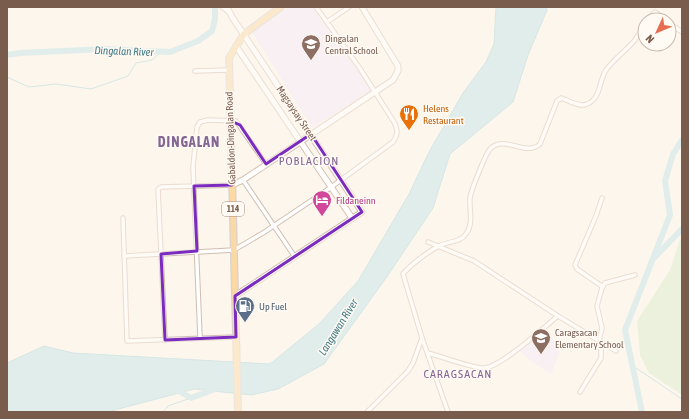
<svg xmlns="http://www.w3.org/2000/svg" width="689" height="419" viewBox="0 0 689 419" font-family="'Asap Condensed',sans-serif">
	<rect width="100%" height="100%" fill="#fdf6ec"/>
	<g fill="#f3e8fa">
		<polygon points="289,7 312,7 373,90 312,128 252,32"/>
		<polygon points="540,328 562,346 551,374 530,360 517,349"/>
	</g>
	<polygon fill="#d8ecc9" points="682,238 682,395 649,373 640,355 637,321 670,270 679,242"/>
	<polygon fill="#bfe3e8" stroke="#a5d3da" points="496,7 546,7 547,10 528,55 513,102 450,154 433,208 386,278 324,364 278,389 251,395 194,389 107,412 7,412 7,363 44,346 73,353 270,364 319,324 358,281 409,194 429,152 463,93 486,62 494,44"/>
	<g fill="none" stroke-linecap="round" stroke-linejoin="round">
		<g stroke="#a5d3da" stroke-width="1">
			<polyline points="7,77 29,87 56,84 91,89 128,76 136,63 152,60 161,52"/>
			<polyline points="633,366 682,399"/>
			<polyline points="163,412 168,406 191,398"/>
		</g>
		<g stroke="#bfe3e8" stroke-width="6">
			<polyline points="7,55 20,53 105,49 170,52 198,41 212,31 215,19 215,7"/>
			<polyline points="655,257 682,229"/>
			<polyline points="175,389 191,398 218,388"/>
			<polyline points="642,412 625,330 670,215 665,181 673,154 682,140"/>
		</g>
		<defs>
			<g id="street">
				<polyline points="222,7 229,12"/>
				<polyline points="647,20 655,12 666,20"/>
				<polyline points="327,22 349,7"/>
				<polyline points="669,23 682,32"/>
				<polyline points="195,71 228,70"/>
				<polyline points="243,180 295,257"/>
				<polyline points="602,198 596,216 575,265 577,269 603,287"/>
				<polyline points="123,218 127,341 236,337"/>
				<polyline points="428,242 474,261 558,316 616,351"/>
				<path d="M124,256L234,250L263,233L330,188L393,142C398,135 398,130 394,122L359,67L316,7"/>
				<polyline points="200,337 193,167 197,127 200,122 208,120 236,121 266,164"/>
				<polyline points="422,338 448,412"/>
				<polyline points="165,340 158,189 161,187 232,185"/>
				<polyline points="599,341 602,328 597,306 602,288 605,283 635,275"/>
				<path d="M428,353C440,356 474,369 485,368C502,366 543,328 558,316"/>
				<polyline points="580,392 601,358 601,342"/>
				<path d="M367,412L408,371L413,363L422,338L403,274C410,265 429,251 439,246C448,241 460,243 466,234C474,223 469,211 470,198C471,191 486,152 491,148C505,135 526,157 540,144L557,101L561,98C568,100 580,108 587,104C601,99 599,80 606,70C620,51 634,48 645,23"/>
			</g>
			<g id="secondary">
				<polyline points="227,7 232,17 362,212 235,296"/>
				<polyline points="236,46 352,218"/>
				<polyline points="232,185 243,180 393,80 398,71 398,66 362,7"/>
			</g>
			<polyline id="primary" points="238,412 229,58 244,34 281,7"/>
		</defs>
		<use href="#street" stroke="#d1beb0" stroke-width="5.5"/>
		<use href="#secondary" stroke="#d6c0b0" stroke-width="7"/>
		<use href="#primary" stroke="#dad1cd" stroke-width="8"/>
		<use href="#street" stroke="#fff" stroke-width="3.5"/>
		<use href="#secondary" stroke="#fff" stroke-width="5"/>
		<use href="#primary" stroke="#fbd9a5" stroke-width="5.5"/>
	</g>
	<path d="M0 0H689V419H0ZM231,121L240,125L266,164L311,134L362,212L235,296L236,337L165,340L161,254L197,251L194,186L232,185Z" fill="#fdf6ec" fill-opacity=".55" fill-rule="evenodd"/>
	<path fill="none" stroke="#7b2cbf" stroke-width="3" stroke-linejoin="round" d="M231,121L240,125L266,164L311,134L362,212L235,296L236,337L165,340L161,254L197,251L194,186L232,185Z"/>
	<defs>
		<symbol id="school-pin" viewBox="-11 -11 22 30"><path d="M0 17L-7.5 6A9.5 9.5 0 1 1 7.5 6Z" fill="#8d6e63" stroke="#fffaf3"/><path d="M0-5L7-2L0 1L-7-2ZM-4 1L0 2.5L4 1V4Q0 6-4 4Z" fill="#fff"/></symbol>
		<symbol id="restaurant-pin" viewBox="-11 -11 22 30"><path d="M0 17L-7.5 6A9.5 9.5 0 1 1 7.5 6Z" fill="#e8710a" stroke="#fffaf3"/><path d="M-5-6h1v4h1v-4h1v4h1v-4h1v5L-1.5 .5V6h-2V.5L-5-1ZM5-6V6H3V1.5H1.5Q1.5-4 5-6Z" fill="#fff"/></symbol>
		<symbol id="hotel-pin" viewBox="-11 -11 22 30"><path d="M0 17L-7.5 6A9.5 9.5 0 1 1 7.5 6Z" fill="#d1479c" stroke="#fffaf3"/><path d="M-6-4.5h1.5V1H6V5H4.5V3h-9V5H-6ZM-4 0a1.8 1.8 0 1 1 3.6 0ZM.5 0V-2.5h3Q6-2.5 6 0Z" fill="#fff"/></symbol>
		<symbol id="fuel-pin" viewBox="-11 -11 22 30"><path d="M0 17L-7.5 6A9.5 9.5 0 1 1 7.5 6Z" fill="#5c6f8a" stroke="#fffaf3"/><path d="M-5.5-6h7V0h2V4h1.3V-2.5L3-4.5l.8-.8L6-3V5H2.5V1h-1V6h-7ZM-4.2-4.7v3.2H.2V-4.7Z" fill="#fff"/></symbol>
	</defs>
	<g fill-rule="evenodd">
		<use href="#school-pin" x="300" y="33" width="22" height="30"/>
		<use href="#restaurant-pin" x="398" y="103" width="22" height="30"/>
		<use href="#hotel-pin" x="311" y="189" width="22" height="30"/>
		<use href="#fuel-pin" x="234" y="295" width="22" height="30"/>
		<use href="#school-pin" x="530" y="327" width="22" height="30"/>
	</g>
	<g text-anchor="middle" stroke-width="3" stroke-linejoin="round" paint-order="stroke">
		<rect fill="#fffaf3" stroke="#a28b7f" stroke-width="1" x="222" y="202" width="22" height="14" rx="3"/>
		<g font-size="9" font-weight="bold" fill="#7a5c4d">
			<text x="233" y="212">114</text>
		</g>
		<g font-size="10" fill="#785e54" stroke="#fffaf3" text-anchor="start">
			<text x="325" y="42">Dingalan<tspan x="325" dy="12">Central School</tspan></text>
			<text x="555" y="336">Caragsacan<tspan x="555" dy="12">Elementary School</tspan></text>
		</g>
		<g font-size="10" fill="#c56008" stroke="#fffaf3" text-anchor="start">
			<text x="423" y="112">Helens<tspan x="423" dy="12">Restaurant</tspan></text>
		</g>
		<g font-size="10" fill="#7a5c4d" stroke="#fffaf3">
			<text transform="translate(297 113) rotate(56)" y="4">Magsaysay Street</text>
			<text transform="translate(230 138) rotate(-92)" y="4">Gabaldon-Dingalan Road</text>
		</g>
		<g font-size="10" fill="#b23c85" stroke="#fffaf3" text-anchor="start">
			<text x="336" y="204">Fildaneinn</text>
		</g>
		<g font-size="10" fill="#4e5e75" stroke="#fffaf3" text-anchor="start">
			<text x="259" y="310">Up Fuel</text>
		</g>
		<g font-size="11" font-style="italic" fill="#437c86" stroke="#fffaf3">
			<text transform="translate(124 51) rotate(2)" y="4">Dingalan River</text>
			<text transform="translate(338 327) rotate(-58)" y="4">Langawan River</text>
		</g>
		<g font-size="12" letter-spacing="1" fill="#846695" stroke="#fffaf3">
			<text x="309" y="165">POBLACION</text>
			<text x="458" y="378">CARAGSACAN</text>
		</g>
		<g font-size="14" font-weight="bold" letter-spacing="1" fill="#846695" stroke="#fffaf3">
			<text x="189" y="147">DINGALAN</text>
		</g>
	</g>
	<rect width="689" height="419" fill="none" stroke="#7a5c4d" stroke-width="16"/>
	<g transform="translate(657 32) rotate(226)"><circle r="19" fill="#fffaf3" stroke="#cabbb1"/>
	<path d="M0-3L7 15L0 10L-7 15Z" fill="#e76f51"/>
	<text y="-6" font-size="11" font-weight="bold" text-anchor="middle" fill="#7a5c4d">N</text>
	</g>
</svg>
